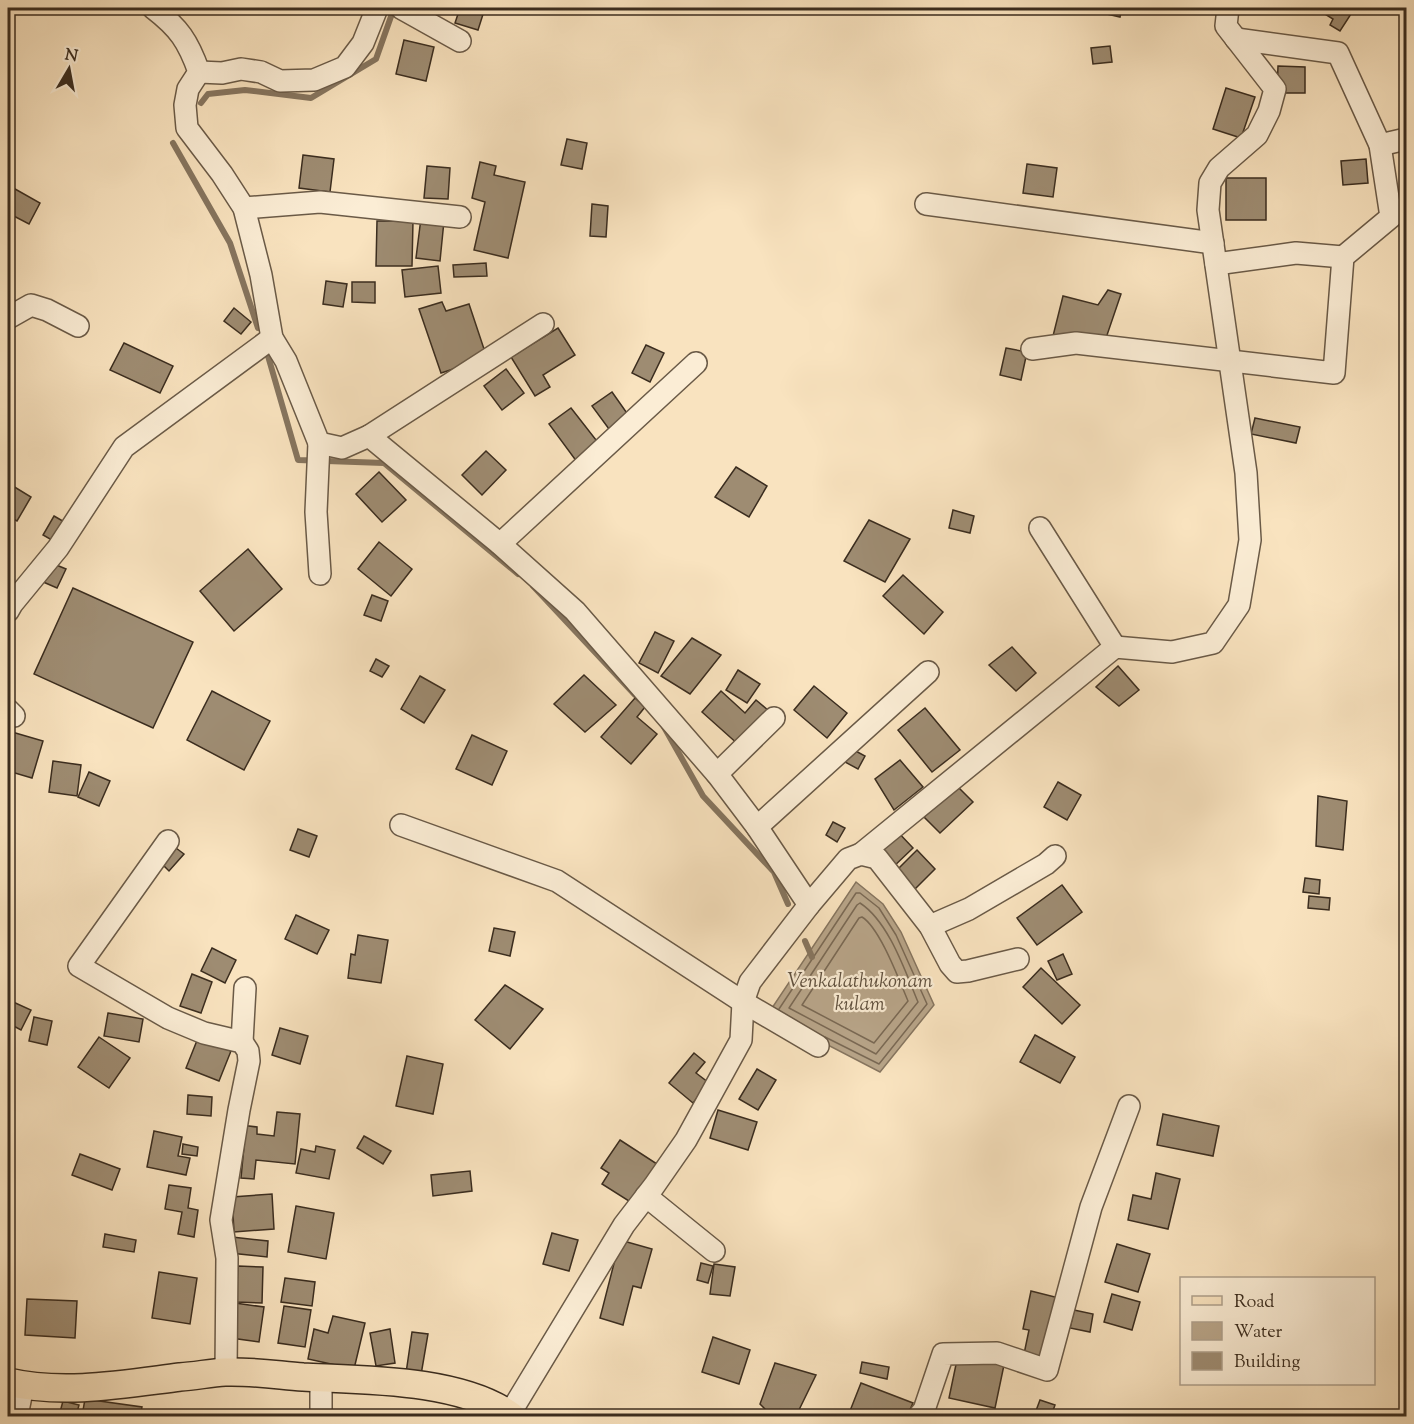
<svg xmlns="http://www.w3.org/2000/svg" width="1414" height="1424" viewBox="0 0 1414 1424" font-family="'Sorts Mill Goudy',serif">
	<rect width="100%" height="100%" fill="#f9e3bf"/>
	<filter id="stains"><feTurbulence type="fractalNoise" baseFrequency=".00333" numOctaves="4"/><feColorMatrix values="0 0 0 0 .2 0 0 0 0 .09 0 0 0 0 .02 0 0 0 .5 -.17"/></filter>
	<radialGradient id="worn" r=".72"><stop offset=".6" stop-color="#630" stop-opacity="0"/><stop offset="1" stop-color="#630" stop-opacity=".3"/></radialGradient>
	<polygon fill="#b8a589" stroke="#86755f" stroke-width="1.5" points="856,882 883,904 901,932 934,1005 880,1072 768,1014"/>
	<g fill="none" stroke-linecap="round" stroke-linejoin="round">
		<g stroke="#7a6954" stroke-width="1.5">
			<path d="M860,903C889,922 905,971 918,1002L876,1054L789,1008L857,905Z"/>
			<path d="M862,917C880,928 899,980 908,1001L874,1043L802,1005L859,918Z"/>
			<polyline points="779,1009 856,893 860,893 879,908 896,935 927,1004 879,1064 825,1037"/>
		</g>
		<g stroke="#86755f" stroke-width="6">
			<polyline points="201,103 208,94 245,90 311,98 376,59 394,8"/>
			<polyline points="173,143 230,243 258,328"/>
			<polyline points="268,356 298,460 384,463 518,574"/>
			<polyline points="533,586 635,695"/>
			<polyline points="664,727 703,796 774,872 788,904"/>
			<polyline points="805,941 812,957"/>
		</g>
	</g>
	<g fill="#9e8c72" stroke="#3b2d1f" stroke-width="1.5">
		<polygon points="460,8 485,8 478,30 455,23"/>
		<polygon points="1319,8 1341,8 1351,14 1340,31 1330,25 1333,19 1317,9"/>
		<polygon points="1085,9 1085,8 1122,8 1120,17"/>
		<polygon points="404,40 434,47 426,81 396,74"/>
		<polygon points="1110,46 1112,62 1093,64 1091,48"/>
		<polygon points="1278,66 1305,67 1305,93 1277,93"/>
		<polygon points="1226,88 1255,97 1241,138 1213,129"/>
		<polygon points="567,139 587,143 582,169 561,165"/>
		<polygon points="303,155 334,159 330,192 299,188"/>
		<polygon points="1366,159 1368,183 1343,185 1341,161"/>
		<polygon points="480,162 496,166 494,175 525,182 508,258 474,250 485,202 472,198"/>
		<polygon points="1027,164 1057,168 1053,197 1023,193"/>
		<polygon points="427,166 450,168 448,199 424,198"/>
		<rect x="1226" y="178" width="40" height="42"/>
		<polygon points="8,185 40,203 29,224 8,213"/>
		<polygon points="592,204 608,206 606,237 590,236"/>
		<polygon points="421,218 444,221 440,261 416,258"/>
		<polygon points="377,221 413,221 412,266 376,266"/>
		<polygon points="486,263 487,276 454,277 453,265"/>
		<polygon points="438,266 441,293 405,297 402,270"/>
		<polygon points="326,281 347,284 343,307 323,304"/>
		<polygon points="352,282 375,282 375,303 352,302"/>
		<polygon points="1108,290 1121,294 1105,341 1053,336 1063,296 1098,305"/>
		<polygon points="442,302 446,311 469,304 487,358 441,373 419,309"/>
		<polygon points="234,308 251,322 241,334 224,321"/>
		<polygon points="558,328 575,355 543,375 550,387 535,396 511,357"/>
		<polygon points="124,343 173,366 160,393 110,370"/>
		<polygon points="646,345 664,353 650,382 632,373"/>
		<polygon points="1006,348 1027,352 1021,380 1000,375"/>
		<polygon points="506,369 524,393 502,410 484,386"/>
		<polygon points="612,392 629,416 609,429 592,406"/>
		<polygon points="571,408 600,445 577,462 549,424"/>
		<polygon points="1255,418 1300,427 1296,443 1251,434"/>
		<polygon points="486,451 506,470 482,495 462,475"/>
		<polygon points="736,467 767,486 749,517 715,497"/>
		<polygon points="379,472 406,500 382,522 356,494"/>
		<polygon points="8,483 31,497 17,521 8,516"/>
		<polygon points="953,510 974,516 970,533 949,528"/>
		<polygon points="54,516 68,524 57,543 43,535"/>
		<polygon points="869,520 910,539 885,582 844,561"/>
		<polygon points="379,542 412,569 391,596 358,569"/>
		<polygon points="248,549 282,589 234,631 200,591"/>
		<polygon points="49,562 66,569 57,588 41,581"/>
		<polygon points="903,575 943,612 924,634 883,596"/>
		<polygon points="73,588 193,642 153,728 34,674"/>
		<polygon points="372,595 388,601 381,621 364,615"/>
		<polygon points="655,632 674,641 658,673 639,663"/>
		<polygon points="692,638 721,655 690,694 661,676"/>
		<polygon points="1012,647 1036,673 1016,691 989,665"/>
		<polygon points="376,659 389,666 382,677 370,671"/>
		<polygon points="1118,666 1139,690 1119,706 1096,687"/>
		<polygon points="738,670 760,684 747,703 726,690"/>
		<polygon points="584,675 616,705 585,732 554,704"/>
		<polygon points="420,676 445,690 424,723 401,709"/>
		<polygon points="814,686 847,713 827,738 794,710"/>
		<polygon points="212,691 270,721 244,770 187,740"/>
		<polygon points="721,691 745,713 756,700 769,711 740,746 702,712"/>
		<polygon points="635,698 645,707 637,717 657,734 631,764 601,737"/>
		<polygon points="925,708 960,750 932,772 898,730"/>
		<polygon points="12,732 43,741 32,778 8,771 8,746"/>
		<polygon points="472,735 507,751 492,785 456,769"/>
		<polygon points="852,749 865,756 858,769 845,762"/>
		<polygon points="900,760 923,787 894,810 875,779"/>
		<polygon points="53,761 81,765 77,796 49,792"/>
		<polygon points="89,772 110,781 99,806 78,797"/>
		<polygon points="1058,782 1081,795 1067,820 1044,807"/>
		<polygon points="957,786 973,802 940,833 924,817"/>
		<polygon points="1318,796 1347,801 1343,850 1316,846"/>
		<polygon points="833,822 845,828 837,842 826,835"/>
		<polygon points="298,829 317,836 309,857 290,850"/>
		<polygon points="895,829 913,848 890,870 872,851"/>
		<polygon points="176,848 184,854 169,871 162,864"/>
		<polygon points="917,850 935,869 910,894 891,876"/>
		<polygon points="1305,878 1320,880 1319,894 1303,892"/>
		<polygon points="1062,885 1082,912 1037,945 1017,918"/>
		<polygon points="1309,896 1330,898 1329,910 1308,908"/>
		<polygon points="296,915 329,930 317,954 285,939"/>
		<polygon points="494,928 515,932 510,956 489,951"/>
		<polygon points="358,935 388,940 381,983 348,978 351,954 355,955"/>
		<polygon points="212,948 236,960 225,983 201,971"/>
		<polygon points="1063,954 1072,974 1057,980 1048,961"/>
		<polygon points="1041,968 1080,1005 1062,1024 1023,987"/>
		<polygon points="192,974 212,982 201,1013 180,1006"/>
		<polygon points="505,985 543,1009 510,1049 475,1020"/>
		<polygon points="11,1001 31,1010 21,1030 8,1023 8,1007"/>
		<polygon points="108,1013 143,1019 139,1042 104,1036"/>
		<polygon points="34,1017 52,1021 47,1045 29,1041"/>
		<polygon points="280,1028 308,1036 300,1064 272,1055"/>
		<polygon points="1035,1035 1075,1057 1060,1083 1020,1062"/>
		<polygon points="99,1037 130,1058 109,1088 78,1067"/>
		<polygon points="198,1038 231,1051 219,1081 186,1068"/>
		<polygon points="694,1053 705,1062 696,1073 709,1083 693,1103 669,1083"/>
		<polygon points="407,1056 443,1064 433,1114 396,1106"/>
		<polygon points="757,1069 776,1080 758,1110 739,1099"/>
		<polygon points="188,1095 212,1097 211,1116 187,1114"/>
		<polygon points="718,1110 757,1122 748,1150 710,1138"/>
		<polygon points="277,1112 300,1114 295,1164 256,1160 254,1179 241,1178 244,1146 241,1125 257,1127 257,1134 274,1136"/>
		<polygon points="1163,1114 1219,1126 1213,1156 1157,1145"/>
		<polygon points="154,1131 182,1137 178,1156 190,1158 186,1175 147,1167"/>
		<polygon points="364,1136 391,1151 383,1164 357,1148"/>
		<polygon points="620,1140 657,1164 632,1203 602,1184 609,1173 601,1168"/>
		<polygon points="183,1144 198,1147 197,1156 182,1154"/>
		<polygon points="316,1146 335,1150 329,1179 296,1173 301,1149 315,1152"/>
		<polygon points="80,1154 120,1169 112,1190 72,1175"/>
		<polygon points="470,1171 472,1191 433,1196 431,1175"/>
		<polygon points="1156,1173 1180,1179 1168,1229 1128,1220 1133,1195 1151,1199"/>
		<polygon points="169,1185 191,1188 188,1208 198,1210 194,1237 178,1234 182,1212 165,1209"/>
		<polygon points="272,1194 274,1229 234,1232 232,1197"/>
		<polygon points="296,1206 334,1213 326,1259 288,1252"/>
		<polygon points="552,1233 578,1240 569,1271 543,1264"/>
		<polygon points="105,1234 136,1240 134,1252 103,1247"/>
		<polygon points="232,1237 268,1241 267,1257 230,1253"/>
		<polygon points="620,1240 652,1249 641,1288 633,1286 623,1325 600,1318"/>
		<polygon points="1117,1244 1150,1254 1138,1292 1105,1282"/>
		<polygon points="701,1263 713,1266 708,1283 697,1280"/>
		<polygon points="714,1264 735,1267 730,1296 710,1294"/>
		<polygon points="238,1266 263,1267 262,1303 236,1302"/>
		<polygon points="159,1272 197,1278 190,1324 152,1318"/>
		<polygon points="285,1278 315,1282 312,1306 281,1302"/>
		<polygon points="1031,1291 1059,1298 1045,1359 1024,1354 1029,1330 1023,1329"/>
		<polygon points="1112,1294 1140,1302 1132,1330 1104,1322"/>
		<polygon points="27,1299 77,1301 75,1338 25,1335"/>
		<polygon points="235,1303 264,1307 259,1342 231,1338"/>
		<polygon points="284,1306 311,1310 305,1347 278,1343"/>
		<polygon points="1074,1310 1093,1314 1090,1332 1070,1328"/>
		<polygon points="333,1316 365,1323 354,1369 308,1359 314,1329 328,1333"/>
		<polygon points="390,1329 395,1363 376,1366 370,1333"/>
		<polygon points="412,1332 428,1334 421,1375 406,1373"/>
		<polygon points="713,1337 750,1350 739,1384 702,1372"/>
		<polygon points="958,1355 1004,1365 995,1408 949,1398"/>
		<polygon points="862,1362 889,1367 887,1379 860,1373"/>
		<polygon points="775,1363 816,1375 796,1416 772,1416 760,1404"/>
		<polygon points="861,1383 913,1403 907,1416 848,1416"/>
		<polygon points="85,1399 142,1407 140,1416 82,1416"/>
		<polygon points="1040,1400 1055,1405 1051,1416 1034,1416"/>
		<polygon points="63,1401 79,1405 76,1416 59,1416"/>
	</g>
	<g fill="none" stroke-linecap="round" stroke-linejoin="round">
		<defs>
			<g id="minor">
				<path d="M153,8C179,28 188,41 199,72L188,89L185,105L187,128L222,174L244,208L261,275L272,338L286,361L319,443L342,448L369,436L500,544L575,611L717,774L757,827L809,905L750,982L743,1002L741,1040L686,1140L654,1186L624,1225L509,1415"/>
				<polyline points="401,8 460,41"/>
				<polyline points="199,72 222,73 241,69 261,72 280,81 314,80 345,67 363,43 377,8"/>
				<polyline points="1380,145 1406,139"/>
				<polyline points="926,204 1213,243"/>
				<polyline points="244,208 320,202 460,217"/>
				<polyline points="1216,264 1296,253 1343,257"/>
				<polyline points="8,318 31,305 47,310 78,326"/>
				<polyline points="1032,349 1076,343 1334,373 1343,257 1391,217 1380,145 1338,53 1236,39"/>
				<polyline points="369,436 543,324"/>
				<polyline points="319,443 316,512 320,574"/>
				<polyline points="1040,528 1115,647"/>
				<polyline points="500,544 696,363"/>
				<polyline points="8,611 12,604 58,548 124,447 272,338"/>
				<polyline points="8,710 14,716"/>
				<polyline points="717,774 774,718"/>
				<polyline points="401,825 557,881 743,1002 818,1046"/>
				<polyline points="757,827 928,672"/>
				<polyline points="168,841 79,966 168,1018 204,1033 242,1042 248,1051 249,1061 239,1110 221,1220 227,1258 226,1372"/>
				<polyline points="861,854 1115,647 1172,652 1213,643 1239,605 1250,540 1246,473 1208,210 1210,183 1219,168 1257,135 1269,111 1275,89 1226,26 1228,8"/>
				<polyline points="809,905 848,859 861,854 877,858 930,926 950,964 957,972 968,971 1018,959"/>
				<polyline points="930,926 969,909 1046,864 1055,856"/>
				<polyline points="242,1042 245,988"/>
				<polyline points="646,1196 714,1251"/>
				<polyline points="17,1416 23,1386"/>
				<polyline points="321,1416 321,1378"/>
				<polyline points="919,1416 924,1410 943,1354 997,1353 1047,1370 1091,1207 1129,1106"/>
			</g>
			<path id="major" d="M8,1382C64,1395 124,1384 180,1377C195,1376 210,1373 225,1372C251,1371 277,1375 303,1377C364,1380 461,1379 511,1416"/>
		</defs>
		<use href="#minor" stroke="#6a5a47" stroke-width="24"/>
		<use href="#major" stroke="#3b2d1f" stroke-width="30"/>
		<use href="#minor" stroke="#fbedd5" stroke-width="21"/>
		<use href="#major" stroke="#f9e3bf" stroke-width="27"/>
	</g>
	<g text-anchor="middle" stroke-width="4.5" stroke-linejoin="round" paint-order="stroke">
		<g font-size="20" font-style="italic" fill="#60513f" stroke="#fbedd5">
			<text x="860" y="987">Venkalathukonam<tspan x="860" dy="23">kulam</tspan></text>
		</g>
	</g>
	<rect width="1414" height="1424" fill="none" stroke="#f9e3bf" stroke-width="30"/>
	<rect x="9" y="9" width="1396" height="1406" fill="none" stroke="#3b2d1f" stroke-width="3"/>
	<rect x="15" y="15" width="1384" height="1394" fill="none" stroke="#3b2d1f" stroke-width="1.5"/>
	<rect x="1180" y="1277" width="195" height="108" fill="#fbedd5" stroke="#aea08c" stroke-width="1.5"/>
	<rect x="1192" y="1296" width="30" height="9" fill="#f9e3bf" stroke="#aea08c" stroke-width="1.5"/>
	<text x="1234" y="1307" font-size="18" fill="#3b2d1f">Road</text>
	<rect x="1192" y="1322" width="30" height="18" fill="#b8a589" stroke="#aea08c" stroke-width="1.5"/>
	<text x="1234" y="1337" font-size="18" fill="#3b2d1f">Water</text>
	<rect x="1192" y="1352" width="30" height="18" fill="#9e8c72" stroke="#aea08c" stroke-width="1.5"/>
	<text x="1234" y="1367" font-size="18" fill="#3b2d1f">Building</text>
	<g transform="translate(69 69) rotate(10)" stroke="#fbedd5" stroke-width="4.5" paint-order="stroke">
	<path d="M0-4.5L10 22L0 15L-10 22Z" fill="#3b2d1f"/>
	<text y="-9" font-size="16" font-weight="bold" text-anchor="middle" fill="#3b2d1f">N</text>
	</g>
	<rect width="100%" height="100%" filter="url(#stains)"/>
	<rect width="100%" height="100%" fill="url(#worn)"/>
</svg>
